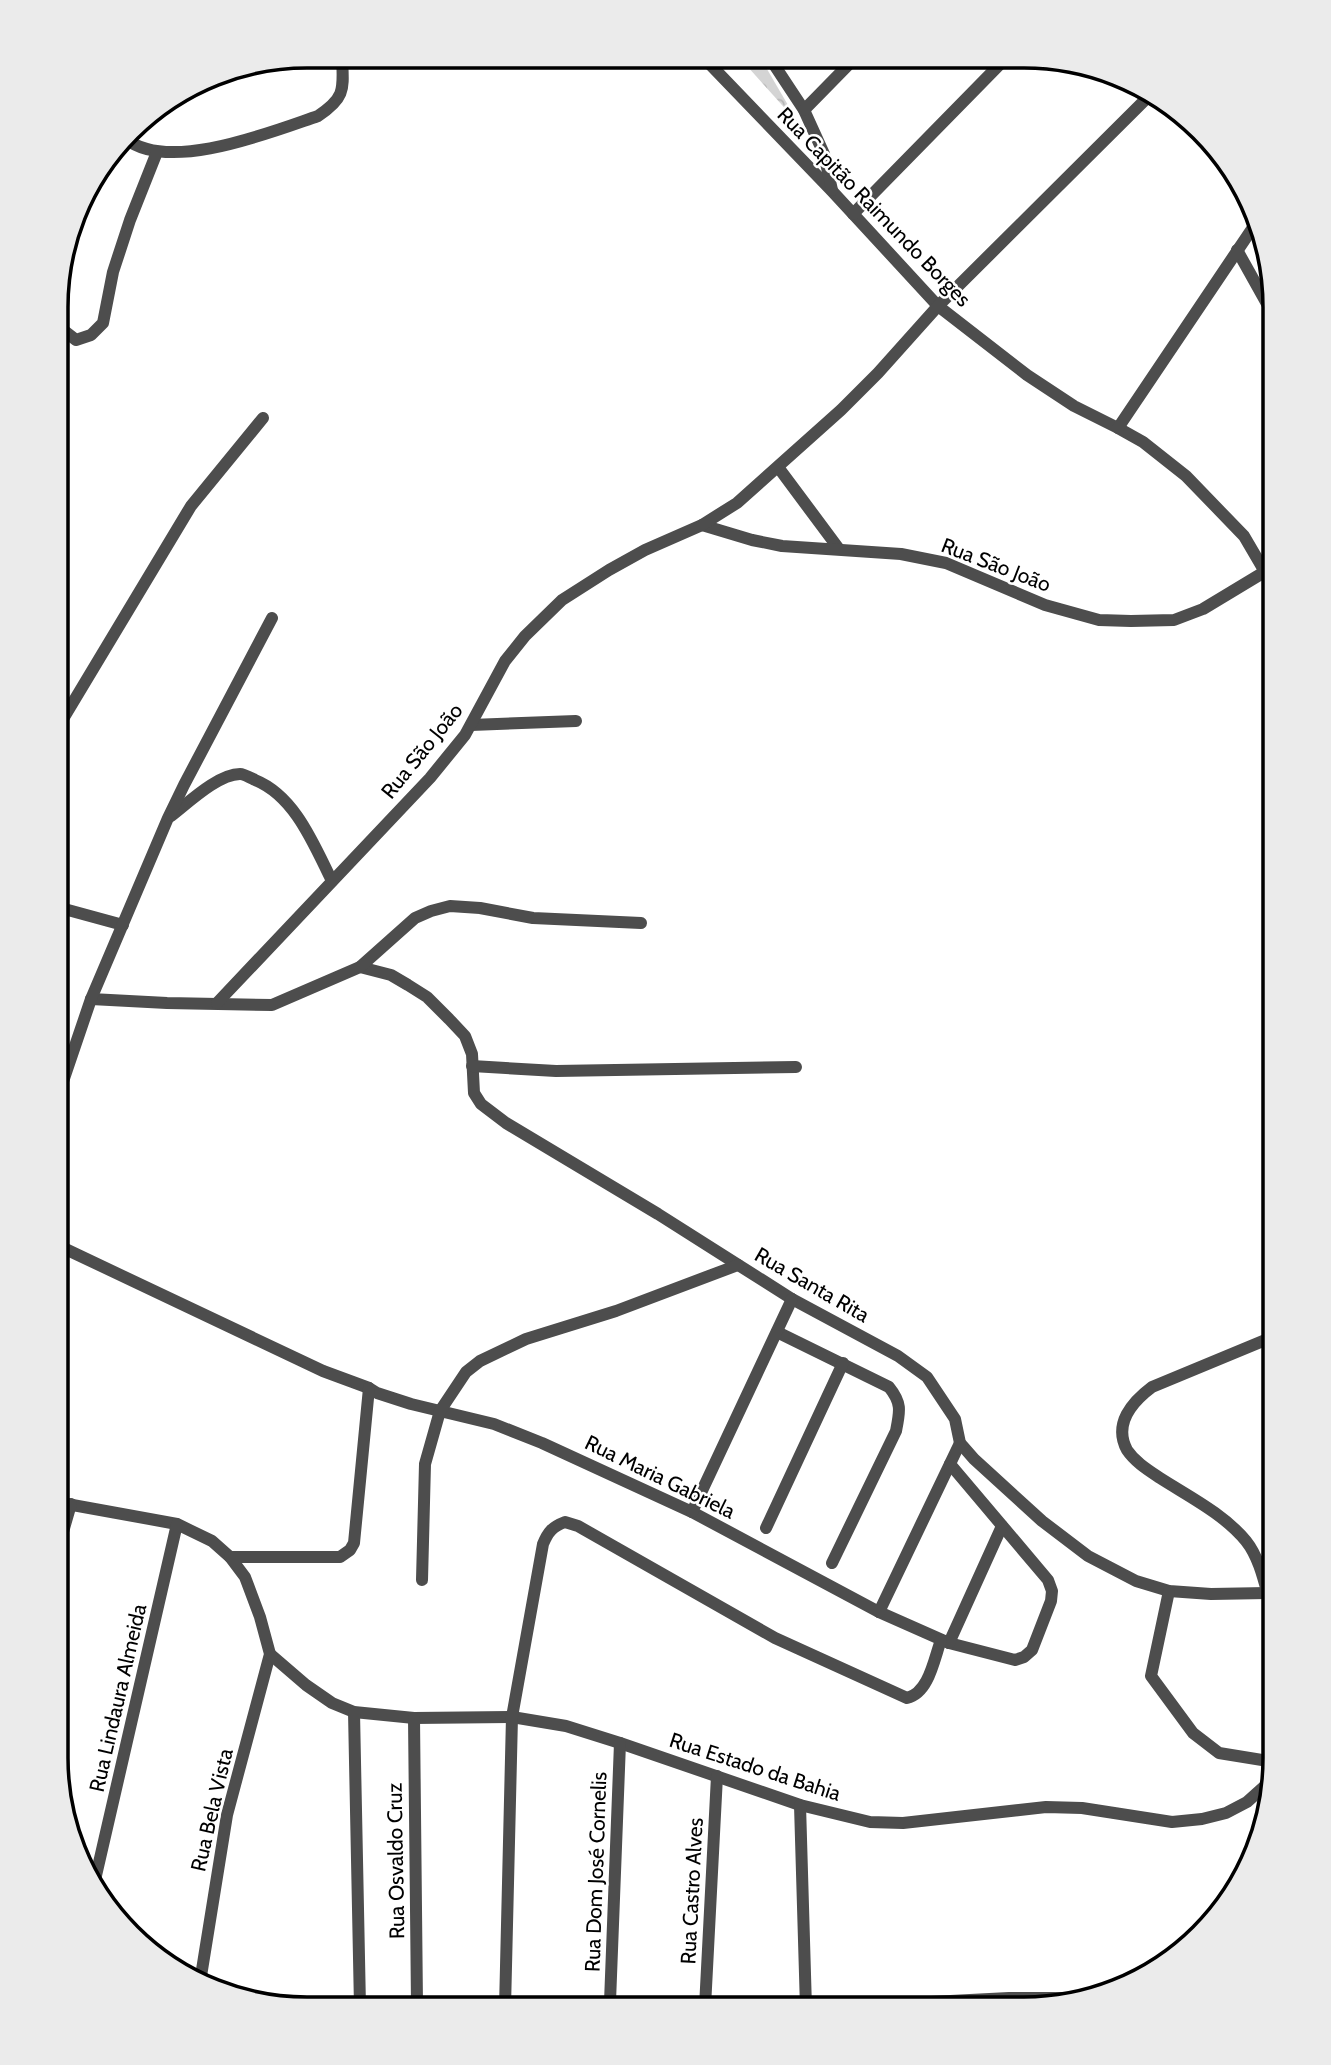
<svg xmlns="http://www.w3.org/2000/svg" width="1331" height="2065" viewBox="0 0 1331 2065" font-family="Cabin,sans-serif">
	<defs>
		<pattern id="park-crowns" width="20" height="18" patternUnits="userSpaceOnUse" patternTransform="scale(1.75)"><rect width="20" height="18" fill="#d4d4d4"/><path d="M2 6a3 3 0 1 1 6 0M12 15a3 3 0 1 1 6 0" fill="none" stroke="#b4b4b4"/></pattern>
	</defs>
	<rect width="100%" height="100%" fill="#fff"/>
	<polygon fill="url(#park-crowns)" points="739,57 760,57 799,124"/>
	<g fill="none" stroke-linecap="round" stroke-linejoin="round">
		<g stroke="#4d4d4d" stroke-width="12">
			<polyline points="703,57 832,191 938,306 1027,375 1074,406 1118,428 1143,442 1186,476 1244,536 1275,589"/>
			<polyline points="769,57 804,110 824,154 832,190"/>
			<polyline points="804,110 855,58"/>
			<path d="M126,139C169,173 271,132 318,116C347,97 343,88 342,56"/>
			<polyline points="853,214 1006,58"/>
			<polyline points="1237,250 1275,318"/>
			<polyline points="58,326 76,340 91,335 103,323 113,272 130,220 157,152"/>
			<polyline points="1118,428 1258,220"/>
			<polyline points="778,467 839,549"/>
			<polyline points="702,525 752,540 782,546 901,554 946,563 1045,605 1099,620 1131,621 1174,620 1203,609 1266,571"/>
			<polyline points="471,725 576,721"/>
			<polyline points="57,729 191,506 263,418"/>
			<path d="M171,816C188,803 218,774 240,774C244,774 251,778 255,780C295,796 314,845 332,881"/>
			<polyline points="57,907 123,925"/>
			<polyline points="360,967 391,975 408,985 427,997 449,1019 465,1036 472,1054 474,1093 481,1104 506,1123 658,1214 792,1299 898,1356 927,1377 955,1419 960,1443 974,1459 1042,1521 1088,1556 1136,1581 1169,1591 1211,1594 1267,1593"/>
			<polyline points="91,999 167,1003 272,1005 360,967 415,918 431,911 450,906 480,908 533,918 641,923"/>
			<polyline points="217,1003 430,778 465,735 505,661 525,636 562,600 609,570 645,550 702,525 737,503 841,410 878,373 938,306 1149,96"/>
			<polyline points="472,1066 556,1071 796,1067"/>
			<polyline points="57,1099 91,999 168,818 184,785 272,618"/>
			<polyline points="57,1245 323,1371 369,1388 377,1393 411,1404 494,1424 542,1443 692,1512 879,1612 949,1643 1015,1660 1024,1657 1032,1650 1051,1601 1052,1591 1048,1580 950,1464"/>
			<path d="M777,1332L889,1387C902,1403 900,1411 896,1431L832,1563"/>
			<polyline points="56,1502 177,1524 212,1541 230,1557 245,1577 260,1617 270,1654 227,1815 201,1976"/>
			<polyline points="692,1512 792,1299"/>
			<polyline points="766,1528 843,1363"/>
			<polyline points="56,1556 71,1504"/>
			<polyline points="230,1557 340,1557 350,1550 354,1543 369,1388"/>
			<polyline points="422,1580 425,1464 440,1411 466,1372 480,1361 526,1339 616,1311 738,1265"/>
			<polyline points="1169,1591 1151,1676 1193,1733 1219,1753 1274,1762"/>
			<polyline points="879,1612 960,1443"/>
			<path d="M1274,1616C1266,1592 1262,1561 1246,1541C1224,1514 1188,1496 1160,1478C1148,1470 1135,1462 1127,1450C1113,1424 1132,1402 1152,1387L1275,1336"/>
			<polyline points="949,1643 1002,1526"/>
			<polyline points="270,1654 306,1685 332,1703 354,1712 414,1718 512,1717 566,1726 620,1743 800,1805 870,1822 903,1823 1046,1807 1082,1808 1172,1822 1202,1819 1226,1813 1247,1802 1266,1785 1274,1769"/>
			<polyline points="354,1712 360,2007"/>
			<polyline points="414,1718 417,2004"/>
			<polyline points="800,1805 806,2008"/>
			<polyline points="95,1880 177,1524"/>
			<polyline points="610,2002 620,1743"/>
			<polyline points="266,2003 610,2002 762,2008"/>
			<polyline points="705,2007 717,1776"/>
			<path d="M505,2008L512,1717L543,1544C548,1532 552,1527 565,1522L578,1526L775,1638L907,1698C929,1693 934,1659 941,1640"/>
			<polyline points="814,2008 1009,1998 1081,1998"/>
		</g>
	</g>
	<g text-anchor="middle" stroke-width="5" stroke-linejoin="round" paint-order="stroke">
		<g font-size="21" fill="#000" stroke="#fff">
			<text transform="translate(874 207) rotate(46)" y="7">Rua Capitão Raimundo Borges</text>
			<text transform="translate(996 565) rotate(21)" y="7">Rua São João</text>
			<text transform="translate(422 751) rotate(-51)" y="7">Rua São João</text>
			<text transform="translate(812 1285) rotate(30)" y="7">Rua Santa Rita</text>
			<text transform="translate(660 1477) rotate(26)" y="7">Rua Maria Gabriela</text>
			<text transform="translate(118 1698) rotate(-77)" y="7">Rua Lindaura Almeida</text>
			<text transform="translate(755 1767) rotate(18)" y="7">Rua Estado da Bahia</text>
			<text transform="translate(212 1810) rotate(-77)" y="7">Rua Bela Vista</text>
			<text transform="translate(396 1861) rotate(-91)" y="7">Rua Osvaldo Cruz</text>
			<text transform="translate(596 1872) rotate(-88)" y="7">Rua Dom José Cornelis</text>
			<text transform="translate(692 1891) rotate(-87)" y="7">Rua Castro Alves</text>
		</g>
	</g>
	<path d="M0 0H1331V2065H0ZM307 68H1024A239 239 0 0 1 1263 307V1758A239 239 0 0 1 1024 1997H307A239 239 0 0 1 68 1758V307A239 239 0 0 1 307 68Z" fill="#ebebeb" fill-rule="evenodd"/>
	<path fill="none" stroke="#000" stroke-width="3.5" d="M307 68H1024A239 239 0 0 1 1263 307V1758A239 239 0 0 1 1024 1997H307A239 239 0 0 1 68 1758V307A239 239 0 0 1 307 68Z"/>
</svg>
